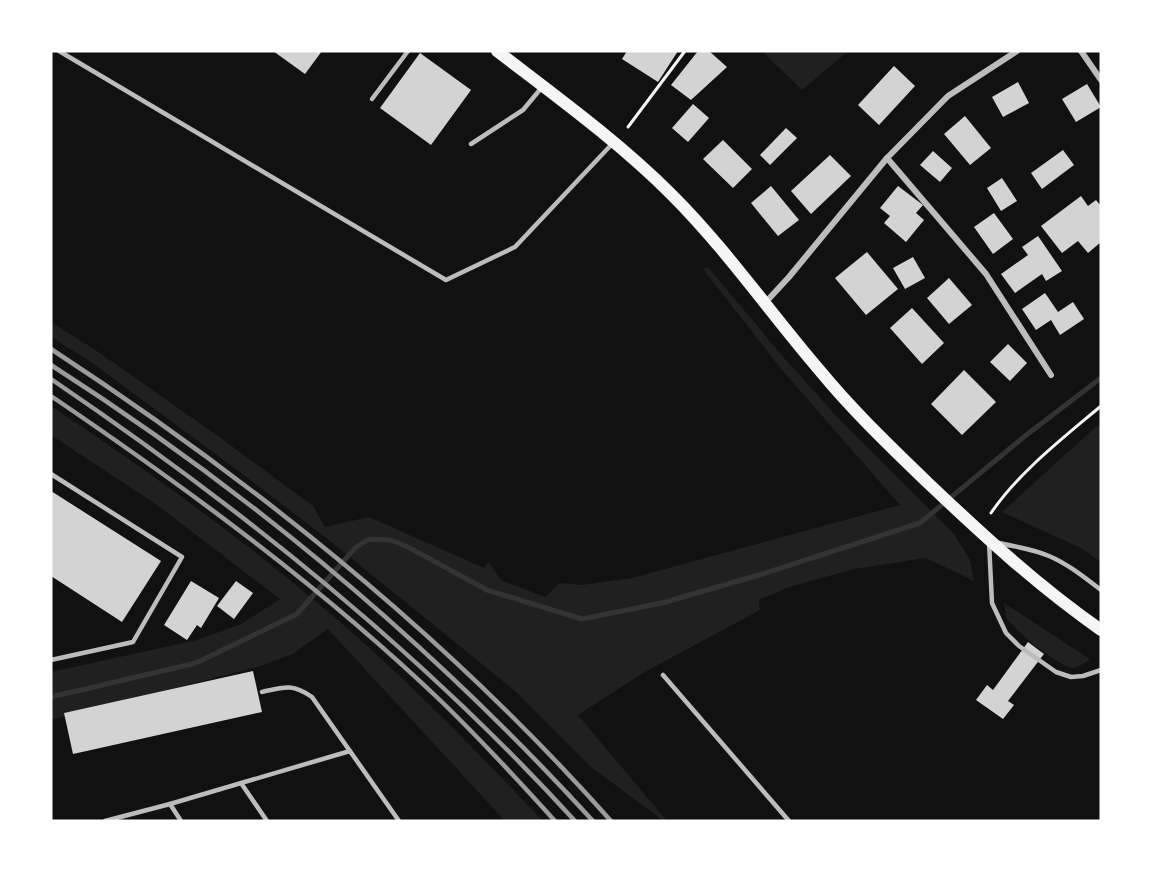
<svg xmlns="http://www.w3.org/2000/svg" width="1152" height="872" viewBox="0 0 1152 872" font-family="Barlow,sans-serif">
	<rect width="100%" height="100%" fill="#111"/>
	<g fill="#202020">
		<polygon points="762,51 848,51 802,90"/>
		<polygon points="708,267 784,358 840,420 954,534 970,560 974,581 926,558 854,569 789,587 759,600 760,610 643,673 578,715 667,821 664,821 592,768 514,690 325,537 228,463 88,360 51,337 51,322 94,349 218,436 313,506 325,527 369,517 484,568 488,562 501,580 545,597 560,583 582,585 632,578 900,505 782,370 703,269"/>
		<path d="M51,406C144,468 236,534 321,606C400,672 473,747 543,821H505L328,629L293,654L261,666L51,720V672L197,640L241,624L280,599L157,505L51,435Z"/>
		<polygon points="1098,425 1101,427 1101,562 1081,548 1002,512"/>
		<path d="M1004,603L1090,659C1085,663 1079,667 1073,668C1061,668 1011,628 1006,617C1005,613 1005,607 1004,603Z"/>
	</g>
	<g fill="none" stroke-linecap="round" stroke-linejoin="round">
		<polyline stroke="#333" stroke-width="5" points="51,697 196,663 297,614 355,548 369,539 391,540 406,546 487,590 582,619 662,603 759,575 920,523 1025,436 1101,378"/>
	</g>
	<g fill="#d3d3d3">
		<polygon points="273,51 322,51 305,74"/>
		<polygon points="627,51 678,51 658,82 622,59"/>
		<polygon points="698,51 709,51 727,67 691,100 671,85"/>
		<polygon points="420,53 471,90 431,145 380,108"/>
		<polygon points="894,66 915,86 879,125 858,105"/>
		<polygon points="1018,82 1029,103 1003,117 992,97"/>
		<polygon points="1087,84 1101,107 1076,122 1062,99"/>
		<polygon points="693,104 709,118 688,142 672,128"/>
		<polygon points="965,116 991,148 970,165 944,134"/>
		<polygon points="786,128 797,138 770,165 760,155"/>
		<polygon points="723,140 752,169 733,188 703,159"/>
		<polygon points="1063,150 1074,165 1042,189 1031,173"/>
		<polygon points="933,151 952,168 940,182 920,165"/>
		<polygon points="830,155 851,176 811,214 791,191"/>
		<polygon points="1002,178 1017,201 1001,211 987,188"/>
		<polygon points="771,186 799,220 778,236 751,203"/>
		<polygon points="898,186 923,205 916,213 924,220 906,242 884,223 890,216 880,208"/>
		<polygon points="1081,196 1088,206 1096,200 1101,206 1101,242 1088,253 1078,241 1062,253 1041,226"/>
		<polygon points="994,213 1013,239 993,254 974,227"/>
		<polygon points="1038,236 1062,271 1046,281 1042,274 1015,293 1001,274 1028,255 1022,247"/>
		<polygon points="867,252 898,289 866,315 835,278"/>
		<polygon points="913,257 925,278 905,289 893,268"/>
		<polygon points="949,278 972,305 949,324 927,298"/>
		<polygon points="1045,293 1058,312 1073,302 1084,319 1060,335 1051,320 1036,330 1022,309"/>
		<polygon points="912,308 944,343 922,364 890,328"/>
		<polygon points="1008,344 1027,363 1010,381 990,362"/>
		<polygon points="964,370 996,402 962,435 931,404"/>
		<polygon points="51,491 161,561 122,622 51,576"/>
		<polygon points="191,581 219,598 201,628 197,625 187,640 164,625"/>
		<polygon points="236,581 253,593 234,619 217,606"/>
		<polygon points="1028,642 1044,654 1008,701 1014,705 1003,719 976,700 987,685 993,690"/>
		<polygon points="253,671 262,712 73,754 64,713"/>
	</g>
	<g fill="none" stroke-linecap="round" stroke-linejoin="round">
		<g stroke="#f5f5f5" stroke-width="3">
			<polyline points="628,127 685,51"/>
			<path d="M991,513C1019,472 1063,438 1101,406"/>
		</g>
		<g stroke="#bcbcbc" stroke-width="4.5">
			<polyline points="59,51 446,280 515,247 612,144"/>
			<polyline points="372,99 408,51"/>
			<polyline points="471,144 523,110 543,86"/>
			<polyline points="51,474 182,557 133,642 51,660"/>
			<polyline points="989,542 992,603 1006,633 1019,646 1056,672 1071,677 1083,676 1101,670"/>
			<path d="M999,543C1016,547 1033,549 1049,556C1068,564 1085,578 1101,590"/>
			<polyline points="663,675 789,821"/>
			<path d="M262,692C284,687 292,683 312,697L399,821"/>
			<polyline points="241,783 267,821"/>
			<polyline points="105,821 170,804"/>
			<polyline points="181,821 170,804 350,751"/>
		</g>
		<g stroke="#bcbcbc" stroke-width="6">
			<polyline points="1081,51 1101,80"/>
			<polyline points="887,158 986,274 1051,375"/>
			<polyline points="765,303 789,277 887,158 948,96 1017,51"/>
		</g>
		<path stroke="#f5f5f5" stroke-width="12" d="M497,51C557,97 619,142 672,195C727,250 771,314 821,372C854,412 891,447 928,483C984,536 1038,586 1101,630"/>
		<g stroke="#9a9a9a" stroke-width="4.5">
			<path d="M51,349C256,483 448,637 611,821"/>
			<path d="M51,365C251,493 433,646 593,821"/>
			<path d="M51,379C241,508 420,651 575,821"/>
			<path d="M51,396C188,489 323,588 443,703C482,741 519,781 555,821"/>
		</g>
	</g>
	<rect width="1152" height="872" fill="none" stroke="#ffffff" stroke-width="105"/>
</svg>
